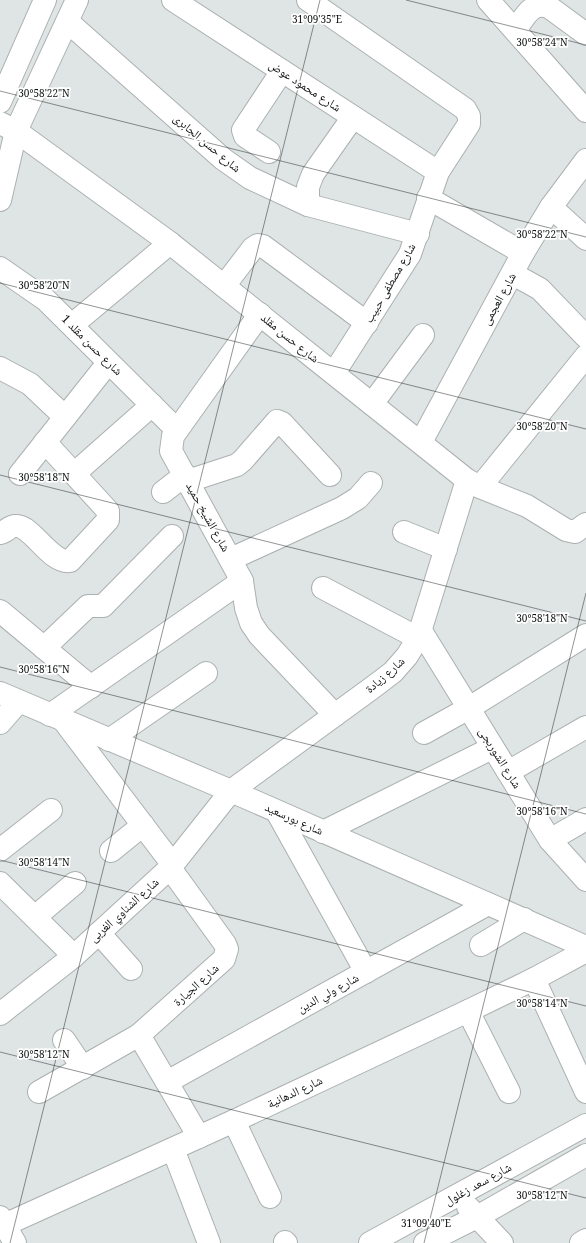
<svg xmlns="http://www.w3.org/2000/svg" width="586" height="1243" viewBox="0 0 586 1243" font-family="'Noto Serif','Noto Naskh Arabic',serif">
	<rect width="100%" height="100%" fill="#dfe5e5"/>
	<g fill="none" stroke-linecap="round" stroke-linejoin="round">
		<defs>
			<g id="minor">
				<polyline points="173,0 438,172"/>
				<polyline points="308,0 465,109 469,116 469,124 438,172 410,254 334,373"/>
				<polyline points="488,0 586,111"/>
				<polyline points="68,22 223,159 250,178 308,205 418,234"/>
				<path d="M516,29C525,17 531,1 549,7L586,34"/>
				<polyline points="0,102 45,0"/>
				<polyline points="0,123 16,131 170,243 467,480 480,487 527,506 566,530 575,532 586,524"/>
				<polyline points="269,152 245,136 243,130 282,71"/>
				<polyline points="428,198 523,253"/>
				<polyline points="0,200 16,131 77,0"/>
				<polyline points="308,205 308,187 313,174 353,117"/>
				<polyline points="551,207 586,239"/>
				<polyline points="0,268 46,300 177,430"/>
				<polyline points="513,274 540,289 586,337"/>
				<polyline points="224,286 253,248 258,245 263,246 367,323"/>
				<polyline points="260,314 173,436 171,451 242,581 246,608 251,623 259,635 335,715"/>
				<polyline points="72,325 170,243"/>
				<polyline points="0,368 30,384 65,417"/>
				<polyline points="372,404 423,335"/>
				<polyline points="421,442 523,253 551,207 586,160"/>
				<polyline points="75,473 152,405"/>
				<polyline points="20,474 108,363"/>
				<polyline points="188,481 237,465 243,460 277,421 282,423 330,475"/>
				<polyline points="480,487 586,356"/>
				<polyline points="163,492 185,475"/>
				<polyline points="404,532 446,549"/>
				<path d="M0,533C7,532 9,525 17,526C33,527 51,564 70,561L108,520V511L45,442"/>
				<polyline points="231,559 342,508 358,498 371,483"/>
				<polyline points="323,588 418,638"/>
				<polyline points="0,611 91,687"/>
				<polyline points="421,631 550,840 586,880"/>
				<polyline points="44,648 88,606 103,606 172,536"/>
				<polyline points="0,693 231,791 586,947"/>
				<polyline points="50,715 242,581"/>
				<polyline points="64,721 173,865"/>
				<polyline points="0,723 19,701"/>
				<polyline points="424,733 469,708 586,635"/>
				<polyline points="109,740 206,673"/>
				<polyline points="508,772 586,727"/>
				<polyline points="277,812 366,972"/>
				<polyline points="323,832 492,748"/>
				<polyline points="550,840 586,819"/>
				<polyline points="0,850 51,810"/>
				<polyline points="111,851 143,825"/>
				<polyline points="0,883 74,956"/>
				<polyline points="35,917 75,883"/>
				<polyline points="99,933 131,969"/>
				<polyline points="481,945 524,919"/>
				<polyline points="534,979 586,1092"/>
				<polyline points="468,1011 509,1092"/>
				<polyline points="0,1014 74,956 170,868 231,791 376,685 393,672 407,656 418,638 467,480"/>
				<polyline points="139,1035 199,1137"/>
				<polyline points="64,1040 83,1068"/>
				<polyline points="167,1082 488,904"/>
				<polyline points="39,1092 139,1035 224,959 227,949 225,944 170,868"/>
				<polyline points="234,1121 270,1197"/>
				<polyline points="173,1149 209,1243"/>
				<polyline points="468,1207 502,1243"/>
				<polyline points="0,1217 15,1243"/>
				<polyline points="0,1227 234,1121 468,1011 534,979 586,951"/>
				<polyline points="285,1242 286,1243"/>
				<polyline points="370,1243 586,1125"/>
				<polyline points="425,1243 477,1217 586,1155"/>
				<polyline points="581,1243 586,1240"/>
			</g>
		</defs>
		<use href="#minor" stroke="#abb1b0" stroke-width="24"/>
		<use href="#minor" stroke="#fff" stroke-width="22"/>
	</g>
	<path fill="none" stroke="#101212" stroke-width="1" stroke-opacity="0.45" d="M406,0L586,45M0,91L586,237M0,283L586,429M0,475L586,621M0,667L586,814M0,860L586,1006M0,1052L586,1198M10,1243L320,0M424,1243L586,593"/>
	<g text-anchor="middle" stroke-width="3.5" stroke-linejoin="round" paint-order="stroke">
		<g font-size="12" fill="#101212" stroke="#fff">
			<text transform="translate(305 86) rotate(33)" y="4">شارع محمود عوض</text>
			<text transform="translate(207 143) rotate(40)" y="4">شارع حسن الجابرى</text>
			<text transform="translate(390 283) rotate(-60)" y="4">شارع مصطفى حبيب</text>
			<text transform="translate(499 299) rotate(-61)" y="4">شارع العجمى</text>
			<text transform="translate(290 338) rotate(39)" y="4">شارع حسن مقلد</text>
			<text transform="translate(92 345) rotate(45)" y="4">شارع حسن مقلد 1</text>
			<text transform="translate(208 517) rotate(61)" y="4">شارع الشيخ حميد</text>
			<text transform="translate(385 675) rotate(-41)" y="4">شارع زيادة</text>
			<text transform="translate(500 758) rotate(58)" y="4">شارع الشوربجى</text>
			<text transform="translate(294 819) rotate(24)" y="4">شارع بورسعيد</text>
			<text transform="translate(124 910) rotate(-42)" y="4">شارع الشناوي الغربى</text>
			<text transform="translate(196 985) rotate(-42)" y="4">شارع الجيارة</text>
			<text transform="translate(328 993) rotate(-29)" y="4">شارع ولي الدين</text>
			<text transform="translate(295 1092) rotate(-25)" y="4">شارع الدهانية</text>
			<text transform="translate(478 1184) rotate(-29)" y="4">شارع سعد زغلول</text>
		</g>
	</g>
	<g font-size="10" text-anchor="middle" fill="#101212" stroke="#fff" stroke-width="3.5" stroke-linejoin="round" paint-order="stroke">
		<text x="317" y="23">31°09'35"E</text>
		<text x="542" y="46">30°58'24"N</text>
		<text x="44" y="97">30°58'22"N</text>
		<text x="542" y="238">30°58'22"N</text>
		<text x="44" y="289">30°58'20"N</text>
		<text x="542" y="430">30°58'20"N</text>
		<text x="44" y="481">30°58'18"N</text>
		<text x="542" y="622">30°58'18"N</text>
		<text x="44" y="673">30°58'16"N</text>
		<text x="542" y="815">30°58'16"N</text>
		<text x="44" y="866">30°58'14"N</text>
		<text x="542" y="1007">30°58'14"N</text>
		<text x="44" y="1058">30°58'12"N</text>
		<text x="542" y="1199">30°58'12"N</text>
		<text x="426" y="1227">31°09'40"E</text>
	</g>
</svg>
